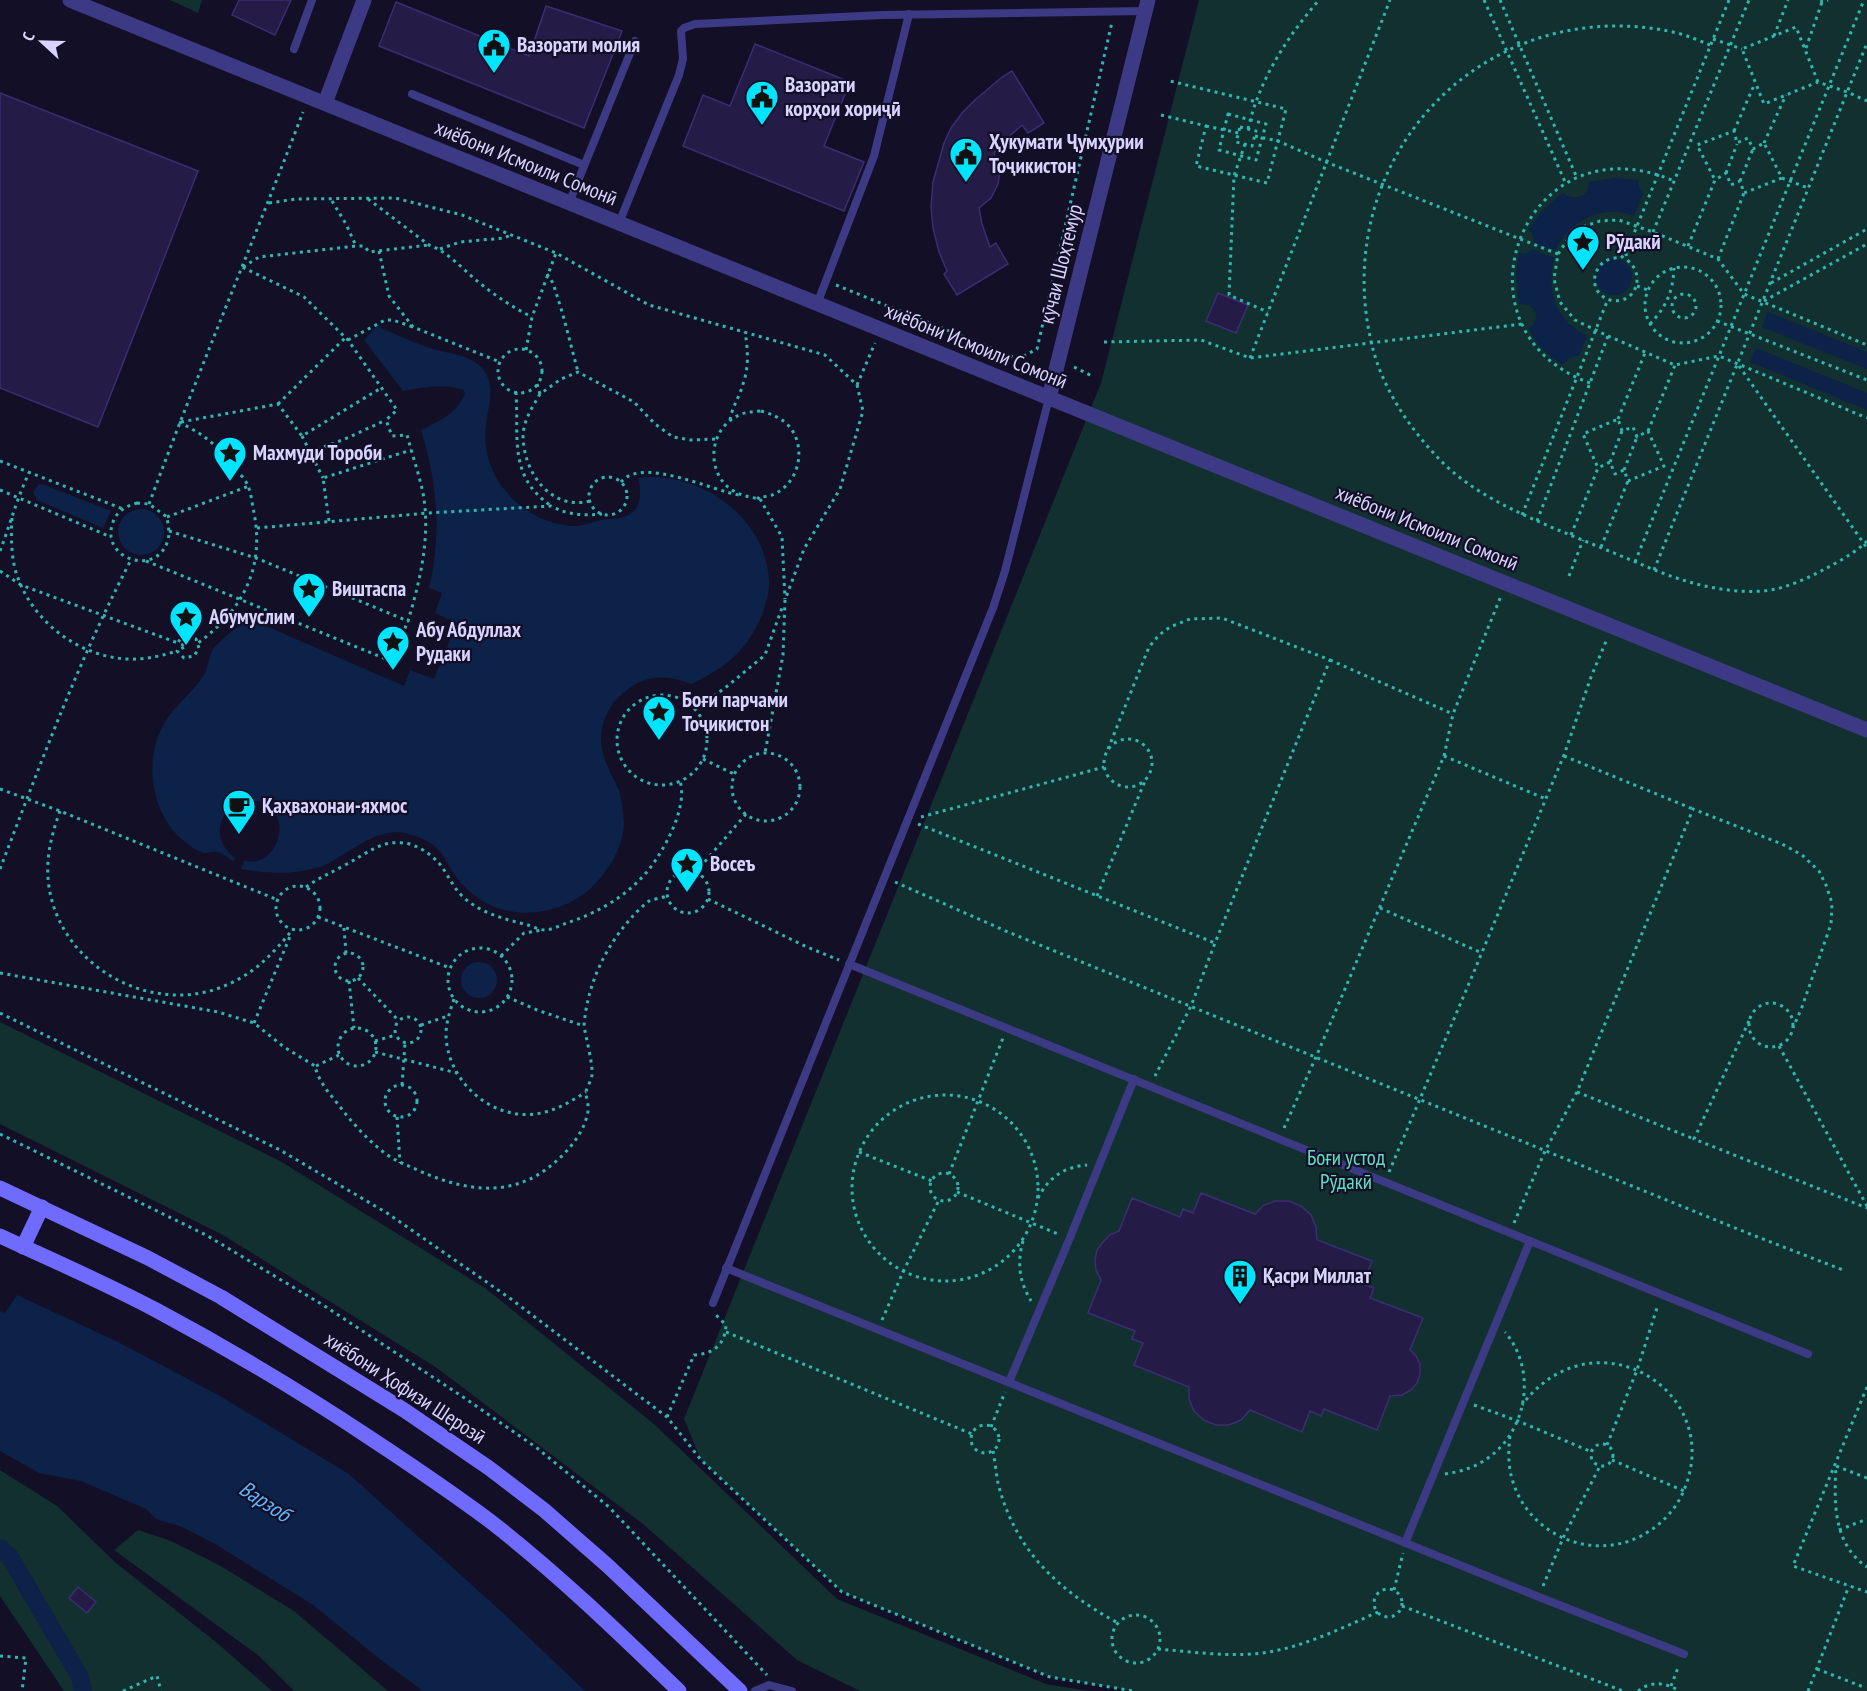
<svg xmlns="http://www.w3.org/2000/svg" width="1867" height="1691" viewBox="0 0 1867 1691" font-family="'PT Sans Narrow',sans-serif">
	<rect width="100%" height="100%" fill="#130f26"/>
	<g fill="#12302f">
		<polygon points="170,0 202,0 198,13"/>
		<polygon points="1199,0 1867,0 1867,1691 1133,1691 1050,1677 842,1592 701,1460 684,1419 1101,383"/>
		<polygon points="0,1022 280,1161 485,1288 654,1424 837,1599 1046,1684 1089,1691 860,1691 797,1660 643,1524 437,1368 223,1235 0,1124"/>
		<polygon points="0,1470 57,1506 116,1563 216,1642 272,1691 64,1691 0,1596"/>
		<polygon points="138,1530 171,1541 219,1565 294,1611 388,1691 294,1691 259,1656 114,1550"/>
	</g>
	<g fill="#0c2248">
		<path d="M1614,178L1639,180V187L1643,194L1634,216C1602,203 1570,221 1555,251L1535,243L1532,233L1528,230C1538,215 1549,203 1563,193C1574,202 1589,197 1589,182Z"/>
		<path d="M1532,249L1554,258C1546,292 1556,320 1587,336L1579,356L1569,358L1563,365C1548,356 1536,344 1528,328C1535,324 1538,319 1535,311L1529,305L1519,304L1516,274L1519,253L1526,254Z"/>
		<circle cx="1614" cy="277" r="18"/>
		<polygon points="1768,312 1867,352 1867,369 1762,327"/>
		<path d="M377,326C393,333 410,341 427,347C446,354 468,353 482,368C497,386 488,406 486,425C479,476 521,522 571,526C585,527 597,519 611,519C638,518 644,502 638,478C698,469 766,517 769,580C770,591 766,604 762,615C747,651 725,668 691,684C671,676 650,674 631,687C609,701 596,727 603,753C606,767 614,778 619,791C622,800 623,812 624,822C624,844 611,867 596,883C563,918 502,925 466,888C442,865 449,845 409,834C376,825 350,855 322,866C296,875 268,874 241,869L244,861C283,870 297,799 249,801C241,802 234,804 228,810C214,826 219,846 235,858L234,862C229,858 223,854 218,852C213,851 209,853 204,853C197,851 190,846 184,841C151,815 143,760 164,724C174,706 190,695 202,678C209,669 208,657 213,649C221,639 235,630 244,621L250,619L404,686L410,670L434,679L457,623L435,613L442,593L429,588C442,535 437,481 421,430C438,422 459,412 465,393L463,390C443,383 423,387 403,391L364,340Z"/>
		<polygon points="1756,348 1867,393 1867,410 1750,362"/>
		<polygon points="42,484 111,511 103,528 37,500 33,492 38,485"/>
		<circle cx="141" cy="532" r="23"/>
		<circle cx="479" cy="980" r="18"/>
		<polygon points="17,1295 120,1343 220,1396 349,1474 505,1615 585,1691 423,1691 381,1660 313,1605 215,1544 182,1527 156,1519 146,1509 81,1481 39,1473 0,1451 0,1311 5,1313"/>
	</g>
	<g fill="none" stroke-linecap="round" stroke-linejoin="round">
		<polyline stroke="#0c2248" stroke-width="18" points="0,1548 10,1557 80,1677 83,1691"/>
	</g>
	<g fill="#241b47" stroke="#3b2d73" stroke-width="1.5">
		<polygon points="239,0 291,0 275,35 232,15"/>
		<polygon points="396,2 529,56 546,6 622,31 584,128 379,46"/>
		<polygon points="755,44 850,82 824,146 864,162 844,211 683,146 703,95 730,106"/>
		<polygon points="1012,71 1044,123 1028,133 1022,125 1005,140 994,153 1000,171 998,184 991,198 979,208 982,224 990,247 996,243 1008,264 957,295 944,274 947,271 939,252 933,228 931,207 933,182 944,143 951,128 962,113 975,100 1002,77"/>
		<polygon points="0,93 198,171 98,427 0,388"/>
		<polygon points="1218,293 1248,305 1236,333 1206,321"/>
		<polygon points="1201,1193 1255,1214 1264,1205 1276,1201 1289,1201 1301,1206 1311,1215 1316,1227 1317,1240 1372,1261 1363,1284 1374,1288 1370,1298 1423,1318 1410,1350 1416,1356 1420,1364 1420,1374 1417,1383 1411,1390 1402,1395 1390,1396 1377,1430 1324,1409 1321,1416 1310,1411 1302,1432 1250,1410 1241,1420 1229,1425 1216,1425 1204,1420 1194,1411 1189,1399 1189,1387 1134,1365 1143,1343 1132,1339 1135,1331 1088,1313 1101,1280 1096,1270 1095,1260 1097,1250 1103,1242 1110,1235 1119,1231 1132,1198 1180,1217 1183,1209 1193,1213"/>
		<polygon points="78,1587 96,1602 87,1613 69,1598"/>
	</g>
	<g fill="none" stroke-linecap="round" stroke-linejoin="round">
		<g stroke="#2fb8b0" stroke-width="3" stroke-dasharray="3 4.5" stroke-linecap="butt">
			<polyline points="1484,0 1566,184"/>
			<polyline points="1500,0 1577,178"/>
			<polyline points="1821,0 1822,2 1828,0"/>
			<polyline points="1774,36 1788,0"/>
			<polyline points="1713,39 1742,49"/>
			<path d="M1710,45C1700,41 1689,36 1677,33C1631,22 1583,24 1539,38C1411,80 1341,211 1371,341C1381,387 1409,428 1441,461C1472,492 1512,510 1551,527C1580,539 1609,551 1638,563C1677,580 1719,594 1763,591C1784,589 1804,580 1823,570C1838,562 1855,553 1867,541"/>
			<polyline points="1806,48 1822,2"/>
			<polyline points="1818,82 1796,27 1742,49 1764,104 1818,82 1847,92 1867,101"/>
			<polygon points="1228,114 1266,124 1256,160 1219,150"/>
			<polyline points="1161,115 1206,126 1196,166 1267,183 1286,109 1170,81"/>
			<polyline points="1206,126 1239,133"/>
			<polygon points="1240,127 1256,131 1252,146 1236,142"/>
			<path d="M1248,129C1259,80 1287,37 1319,0"/>
			<polyline points="1734,131 1755,83"/>
			<polyline points="1255,136 1278,141 1326,162 1558,254"/>
			<polyline points="1764,143 1786,95"/>
			<polyline points="1245,144 1234,176 1229,295 1268,312"/>
			<polyline points="1726,173 1737,144"/>
			<polyline points="1782,178 1808,188"/>
			<polyline points="1740,181 1753,149"/>
			<path d="M368,199L429,245C449,252 464,271 481,284C497,297 514,308 532,317"/>
			<polyline points="332,201 346,224 356,246"/>
			<polyline points="269,203 296,199 395,198 462,215 556,253 649,305 825,355 857,385 863,411 840,489 804,549 785,600 783,655 765,753"/>
			<polyline points="1653,232 1749,0"/>
			<polyline points="1688,246 1715,180 1726,173 1731,185 1740,181 1744,193 1782,178 1764,143 1753,149 1748,138 1737,143 1734,131 1697,145 1715,180"/>
			<polyline points="440,249 460,242 504,238 511,235"/>
			<polyline points="379,251 389,296 413,327 500,362"/>
			<polyline points="1626,253 1729,0"/>
			<path d="M1626,253L1627,260C1647,275 1635,306 1610,300C1584,292 1593,255 1621,258Z"/>
			<polyline points="1718,259 1744,193"/>
			<polyline points="243,267 259,257 356,246 364,246 369,252 429,245"/>
			<circle cx="1683" cy="305" r="38"/>
			<polyline points="547,274 553,283 563,315 578,372"/>
			<polyline points="1771,283 1867,229"/>
			<polyline points="836,285 1018,359 1037,349 1112,22"/>
			<polyline points="1637,286 1648,290"/>
			<circle cx="1684" cy="306" r="12"/>
			<polyline points="1764,301 1867,244"/>
			<polyline points="1717,321 1867,380"/>
			<path d="M1650,324C1666,307 1673,292 1674,268"/>
			<polyline points="1608,336 1675,365 1719,356 1867,418"/>
			<polyline points="348,340 385,320 393,320 413,327"/>
			<polyline points="1104,342 1201,340 1250,358 1522,324"/>
			<circle cx="520" cy="371" r="22"/>
			<polyline points="526,350 532,317 556,253"/>
			<polyline points="1250,358 1390,0"/>
			<polyline points="1739,366 1867,548"/>
			<polyline points="1074,367 1094,377"/>
			<path d="M1590,383C1443,330 1524,116 1674,181"/>
			<polyline points="537,384 540,394 561,379 578,372 634,402 655,424 673,437 691,440 715,439"/>
			<polyline points="857,385 875,343"/>
			<path d="M516,392C519,436 508,476 550,505"/>
			<path d="M540,394C532,408 523,421 523,437C524,473 551,511 590,501"/>
			<polyline points="278,404 345,338"/>
			<path d="M761,411C771,414 779,417 787,424C808,445 800,484 772,495C768,496 763,497 758,498L760,499C750,497 741,496 732,490C707,474 708,433 734,418C742,412 751,412 761,411Z"/>
			<polyline points="1618,419 1645,353"/>
			<path d="M730,420C732,407 740,396 743,384C749,367 748,349 745,332"/>
			<path d="M179,422C206,436 216,444 235,468C239,473 246,480 248,486C251,493 252,502 253,508C266,566 244,609 198,643"/>
			<polyline points="181,422 278,404 302,436 381,388"/>
			<polyline points="1648,431 1675,365"/>
			<polyline points="302,436 323,478"/>
			<polyline points="310,452 345,439 386,420"/>
			<polyline points="0,461 123,509"/>
			<polyline points="1610,462 1622,431"/>
			<polyline points="1624,470 1637,437"/>
			<circle cx="608" cy="496" r="19"/>
			<path d="M621,482C642,456 713,491 739,495"/>
			<polyline points="0,490 111,537"/>
			<polyline points="760,499 782,537 785,599"/>
			<path d="M137,503L149,504L167,517C168,525 170,532 168,540C157,578 99,559 113,522C117,511 126,506 137,503Z"/>
			<path d="M149,504C198,372 253,243 303,112"/>
			<polyline points="1522,515 1608,299"/>
			<polyline points="167,517 249,486"/>
			<path d="M12,518C11,535 11,552 15,569C29,619 76,656 127,659C145,660 161,656 177,651"/>
			<polyline points="329,521 323,478 411,450"/>
			<polyline points="1537,521 1608,336 1575,320 1560,302 1554,279 1558,254 1568,239 1582,227 1600,221 1619,220 1653,232 1718,259 1744,294 1867,345"/>
			<path d="M257,528L428,513L551,506C568,515 583,516 602,514"/>
			<path d="M169,531L256,558L408,621C420,581 431,536 423,493C419,474 412,454 407,435L392,436L386,420L397,410L348,340L304,297L242,267"/>
			<polyline points="1571,535 1598,468 1610,462 1615,474 1624,470 1628,481 1664,466 1648,431 1637,437 1633,427 1622,431 1618,419 1583,434 1598,468"/>
			<polyline points="1601,547 1628,481"/>
			<path d="M0,551C10,525 17,498 29,473"/>
			<polyline points="146,561 391,661 408,621"/>
			<polyline points="1635,562 1864,0"/>
			<polyline points="1654,570 1867,43"/>
			<polyline points="0,571 21,585 178,643"/>
			<polyline points="1569,576 1583,540"/>
			<polygon points="188,636 196,639 199,648 194,656 184,658 177,651 186,646 178,643 180,639"/>
			<polyline points="1330,660 1453,714"/>
			<circle cx="662" cy="740" r="45"/>
			<polyline points="695,709 725,688 765,655 783,605"/>
			<circle cx="1128" cy="763" r="24"/>
			<polyline points="1108,749 1149,647 1159,635 1170,627 1190,619 1222,618 1330,660 1215,943 1191,1006 1155,1076"/>
			<circle cx="766" cy="787" r="34"/>
			<polyline points="1444,756 1546,799"/>
			<polyline points="1564,756 1693,809"/>
			<polyline points="703,759 734,774"/>
			<polyline points="0,789 60,811 278,900"/>
			<path d="M60,811C51,836 45,860 49,887C62,971 160,1021 235,981C259,969 276,950 293,929"/>
			<polyline points="921,817 1104,767"/>
			<polyline points="918,824 1215,943"/>
			<path d="M0,869C40,765 79,659 131,560"/>
			<circle cx="688" cy="892" r="21"/>
			<polyline points="695,873 746,814"/>
			<polyline points="895,882 1008,932 1750,1234 1843,1270"/>
			<circle cx="298" cy="908" r="22"/>
			<path d="M306,887C318,878 331,873 345,865C365,855 380,840 403,843C418,844 436,857 444,870C450,879 454,888 462,896C480,913 504,919 528,925C533,927 540,930 545,930C552,930 560,925 567,923C603,911 637,890 657,858C670,838 687,804 680,781"/>
			<polyline points="1097,896 1145,781"/>
			<polyline points="708,899 807,947 839,960"/>
			<polyline points="1380,908 1482,953"/>
			<polyline points="318,917 450,968"/>
			<polyline points="344,928 346,953"/>
			<circle cx="480" cy="980" r="32"/>
			<circle cx="349" cy="967" r="14"/>
			<polyline points="501,956 524,933 543,930"/>
			<path d="M0,973L218,1012L254,1023L284,1047L315,1066C319,1084 333,1097 344,1112C356,1127 370,1142 386,1154C397,1162 409,1166 422,1172C468,1192 514,1198 554,1163C569,1151 585,1131 588,1111C589,1105 586,1098 586,1092C587,1087 591,1081 592,1075C593,1064 586,1038 584,1026C587,985 605,947 632,917C637,912 643,905 649,901C654,899 661,898 667,896"/>
			<polyline points="358,978 398,1020"/>
			<polyline points="349,981 354,1028"/>
			<polyline points="507,997 537,1010 584,1026"/>
			<path d="M454,999C450,1011 446,1022 446,1035C447,1080 490,1120 536,1114C555,1111 570,1102 586,1092"/>
			<circle cx="1771" cy="1025" r="22"/>
			<polyline points="0,1013 280,1150 387,1213 511,1299 667,1417 701,1460 842,1592 1050,1677 1133,1691"/>
			<circle cx="408" cy="1030" r="13"/>
			<polyline points="1749,1021 1694,1139 1867,1208"/>
			<polyline points="254,1023 291,934"/>
			<polyline points="421,1025 448,1016"/>
			<circle cx="357" cy="1047" r="19"/>
			<polyline points="375,1041 396,1035"/>
			<polyline points="1779,1046 1867,1206"/>
			<polyline points="375,1052 457,1073"/>
			<polyline points="316,1066 339,1055"/>
			<circle cx="401" cy="1101" r="16"/>
			<polyline points="402,1085 405,1043"/>
			<polyline points="1577,1092 1694,1139"/>
			<circle cx="945" cy="1188" r="93"/>
			<polyline points="397,1117 400,1163"/>
			<polyline points="1284,1128 1316,1057 1444,756 1453,714 1501,596"/>
			<polyline points="0,1134 206,1235 323,1305 463,1397 537,1448 609,1507 767,1675"/>
			<polyline points="859,1152 932,1181"/>
			<polyline points="1389,1172 1473,974 1564,755 1591,677 1607,639"/>
			<circle cx="944" cy="1187" r="14"/>
			<polyline points="949,1174 1003,1038"/>
			<polyline points="957,1192 1058,1234"/>
			<path d="M1038,1198C1049,1177 1064,1167 1087,1165"/>
			<polyline points="1514,1223 1545,1151 1577,1092 1693,809 1782,844 1802,855 1819,871 1826,885 1832,903 1831,924 1802,1007 1793,1028"/>
			<path d="M1023,1241C1017,1263 1019,1281 1031,1301"/>
			<polyline points="882,1320 903,1272 939,1200"/>
			<polyline points="726,1332 972,1434"/>
			<polyline points="1867,1387 1793,1566 1867,1592"/>
			<polyline points="1474,1405 1518,1421 1592,1452"/>
			<path d="M667,1417L694,1355C713,1354 725,1345 726,1325L716,1315"/>
			<circle cx="985" cy="1439" r="14"/>
			<polyline points="991,1427 1005,1392"/>
			<path d="M1510,1436C1508,1453 1508,1469 1514,1485C1532,1536 1592,1561 1641,1536C1660,1526 1676,1510 1684,1490C1726,1391 1594,1310 1522,1405"/>
			<circle cx="1602" cy="1455" r="11"/>
			<polyline points="1607,1445 1637,1370 1658,1305"/>
			<path d="M993,1451C995,1461 996,1473 998,1483C1015,1551 1059,1591 1118,1623"/>
			<polyline points="1612,1460 1684,1491"/>
			<path d="M1445,1474C1459,1472 1473,1468 1485,1460C1527,1433 1538,1371 1505,1332"/>
			<path d="M1867,1478L1836,1466C1834,1503 1833,1544 1867,1567"/>
			<polyline points="1839,1530 1867,1519"/>
			<polyline points="1543,1586 1563,1538 1600,1466"/>
			<circle cx="1388" cy="1603" r="14"/>
			<polyline points="1394,1590 1403,1553"/>
			<polyline points="1402,1606 1623,1691"/>
			<circle cx="1136" cy="1639" r="24"/>
			<path d="M1158,1649C1194,1652 1233,1658 1269,1652C1308,1645 1342,1628 1378,1612"/>
			<polyline points="0,1656 26,1658 22,1691"/>
			<polyline points="1817,1669 1866,1688"/>
			<polyline points="1671,1686 1679,1665"/>
			<polyline points="123,1691 157,1676 161,1691"/>
			<path d="M1638,1691C1652,1680 1666,1683 1680,1691"/>
			<polyline points="1808,1691 1849,1586"/>
		</g>
		<g stroke="#3d3a85" stroke-width="8">
			<polyline points="294,49 312,0"/>
			<polyline points="412,94 584,165"/>
			<polyline points="569,203 635,41"/>
			<polyline points="619,223 679,75 683,59 681,31 684,28 695,24 882,15 1145,11"/>
			<polyline points="817,304 874,156 909,14"/>
			<polyline points="849,964 1808,1354"/>
			<polyline points="726,1268 1539,1597 1684,1654"/>
			<polyline points="713,1303 993,608 1005,571 1049,398"/>
			<polyline points="1009,1382 1069,1240 1134,1079"/>
			<polyline points="1405,1543 1530,1241"/>
			<polyline points="755,1691 769,1685 792,1691"/>
		</g>
		<g stroke="#3d3a85" stroke-width="15">
			<polyline points="325,103 364,0"/>
			<polyline points="1049,398 1148,0"/>
		</g>
		<polyline stroke="#3d3a85" stroke-width="15" points="70,0 1867,730"/>
		<g stroke="#6f6bff" stroke-width="15">
			<polyline points="0,1188 148,1258 221,1297 404,1410 489,1468 544,1510 608,1566 740,1691"/>
			<path d="M0,1236C52,1260 105,1283 156,1310C229,1349 301,1392 370,1438C411,1465 451,1492 490,1521C557,1573 618,1632 679,1691"/>
			<polyline points="23,1247 42,1207"/>
		</g>
	</g>
	<defs>
		<symbol id="civic-pin" viewBox="-11 -11 22 30"><path d="M0 17L-7.5 6A9.5 9.5 0 1 1 7.5 6Z" fill="#00e5ff" stroke="#130f26"/><path d="M-.6-6.5H3V-4.5H.6V-3L4-1V1h2V6H-6V1h2V-1L-.6-3ZM-1.2 2.5V6h2.4V2.5Z" fill="#111"/></symbol>
		<symbol id="sight-pin" viewBox="-11 -11 22 30"><path d="M0 17L-7.5 6A9.5 9.5 0 1 1 7.5 6Z" fill="#00e5ff" stroke="#130f26"/><path d="M0-6L1.8-2.2L6-1.7L2.9 1.2L3.7 5.4L0 3.3L-3.7 5.4L-2.9 1.2L-6-1.7L-1.8-2.2Z" fill="#111"/></symbol>
		<symbol id="cafe-pin" viewBox="-11 -11 22 30"><path d="M0 17L-7.5 6A9.5 9.5 0 1 1 7.5 6Z" fill="#00e5ff" stroke="#130f26"/><path d="M-5.5-4.5H6V0H3Q3 3.5 0 3.5H-2.5Q-5.5 3.5-5.5 0ZM3-3.2v2h1.7v-2ZM-6 4.5H4V6H-6Z" fill="#111"/></symbol>
		<symbol id="building-pin" viewBox="-11 -11 22 30"><path d="M0 17L-7.5 6A9.5 9.5 0 1 1 7.5 6Z" fill="#00e5ff" stroke="#130f26"/><path d="M-4-6H4V6H1V3H-1V6H-4ZM-2.5-4.3h1.7v1.8h-1.7ZM.8-4.3h1.7v1.8H.8ZM-2.5-1h1.7V.8h-1.7ZM.8-1h1.7V.8H.8Z" fill="#111"/></symbol>
	</defs>
	<g fill-rule="evenodd">
		<use href="#civic-pin" x="475" y="26" width="38" height="52"/>
		<use href="#civic-pin" x="743" y="78" width="38" height="52"/>
		<use href="#civic-pin" x="947" y="135" width="38" height="52"/>
		<use href="#sight-pin" x="1564" y="223" width="38" height="52"/>
		<use href="#sight-pin" x="211" y="434" width="38" height="52"/>
		<use href="#sight-pin" x="290" y="570" width="38" height="52"/>
		<use href="#sight-pin" x="167" y="598" width="38" height="52"/>
		<use href="#sight-pin" x="374" y="623" width="38" height="52"/>
		<use href="#sight-pin" x="640" y="693" width="38" height="52"/>
		<use href="#cafe-pin" x="220" y="787" width="38" height="52"/>
		<use href="#sight-pin" x="668" y="845" width="38" height="52"/>
		<use href="#building-pin" x="1221" y="1257" width="38" height="52"/>
	</g>
	<g text-anchor="middle" stroke-width="4.5" stroke-linejoin="round" paint-order="stroke">
		<g font-size="21" font-weight="bold" fill="#d9d4ff" stroke="#130f26" text-anchor="start">
			<text x="517" y="52">Вазорати молия</text>
			<text x="785" y="92">Вазорати<tspan x="785" dy="24">корҳои хориҷӣ</tspan></text>
			<text x="989" y="149">Ҳукумати Ҷумҳурии<tspan x="989" dy="24">Тоҷикистон</tspan></text>
			<text x="1606" y="249">Рӯдакӣ</text>
			<text x="253" y="460">Махмуди Тороби</text>
			<text x="332" y="596">Виштаспа</text>
			<text x="209" y="624">Абумуслим</text>
			<text x="416" y="637">Абу Абдуллах<tspan x="416" dy="24">Рудаки</tspan></text>
			<text x="682" y="707">Боғи парчами<tspan x="682" dy="24">Тоҷикистон</tspan></text>
			<text x="262" y="813">Қаҳвахонаи-яхмос</text>
			<text x="710" y="871">Восеъ</text>
			<text x="1263" y="1283">Қасри Миллат</text>
		</g>
		<g font-size="21" fill="#d9d4ff" stroke="#130f26">
			<text transform="translate(526 163) rotate(22)" y="7">хиёбони Исмоили Сомонӣ</text>
			<text transform="translate(1061 264) rotate(-76)" y="7">кӯчаи Шоҳтемур</text>
			<text transform="translate(976 346) rotate(22)" y="7">хиёбони Исмоили Сомонӣ</text>
			<text transform="translate(1427 528) rotate(22)" y="7">хиёбони Исмоили Сомонӣ</text>
			<text transform="translate(405 1388) rotate(33)" y="7">хиёбони Ҳофизи Шерозӣ</text>
		</g>
		<g font-size="21" fill="#5fe0c0" stroke="#130f26">
			<text x="1346" y="1165">Боғи устод<tspan x="1346" dy="24">Рӯдакӣ</tspan></text>
		</g>
		<g font-size="22" font-style="italic" fill="#62b6ff" stroke="#130f26">
			<text transform="translate(265 1501) rotate(33)" y="8">Варзоб</text>
		</g>
	</g>
	<g transform="translate(42 42) rotate(292)" stroke="#130f26" stroke-width="4.5" paint-order="stroke">
	<path d="M0-4.5L10 22L0 15L-10 22Z" fill="#d9d4ff"/>
	<text y="-9" font-size="16" font-weight="bold" text-anchor="middle" fill="#d9d4ff">С</text>
	</g>
</svg>
